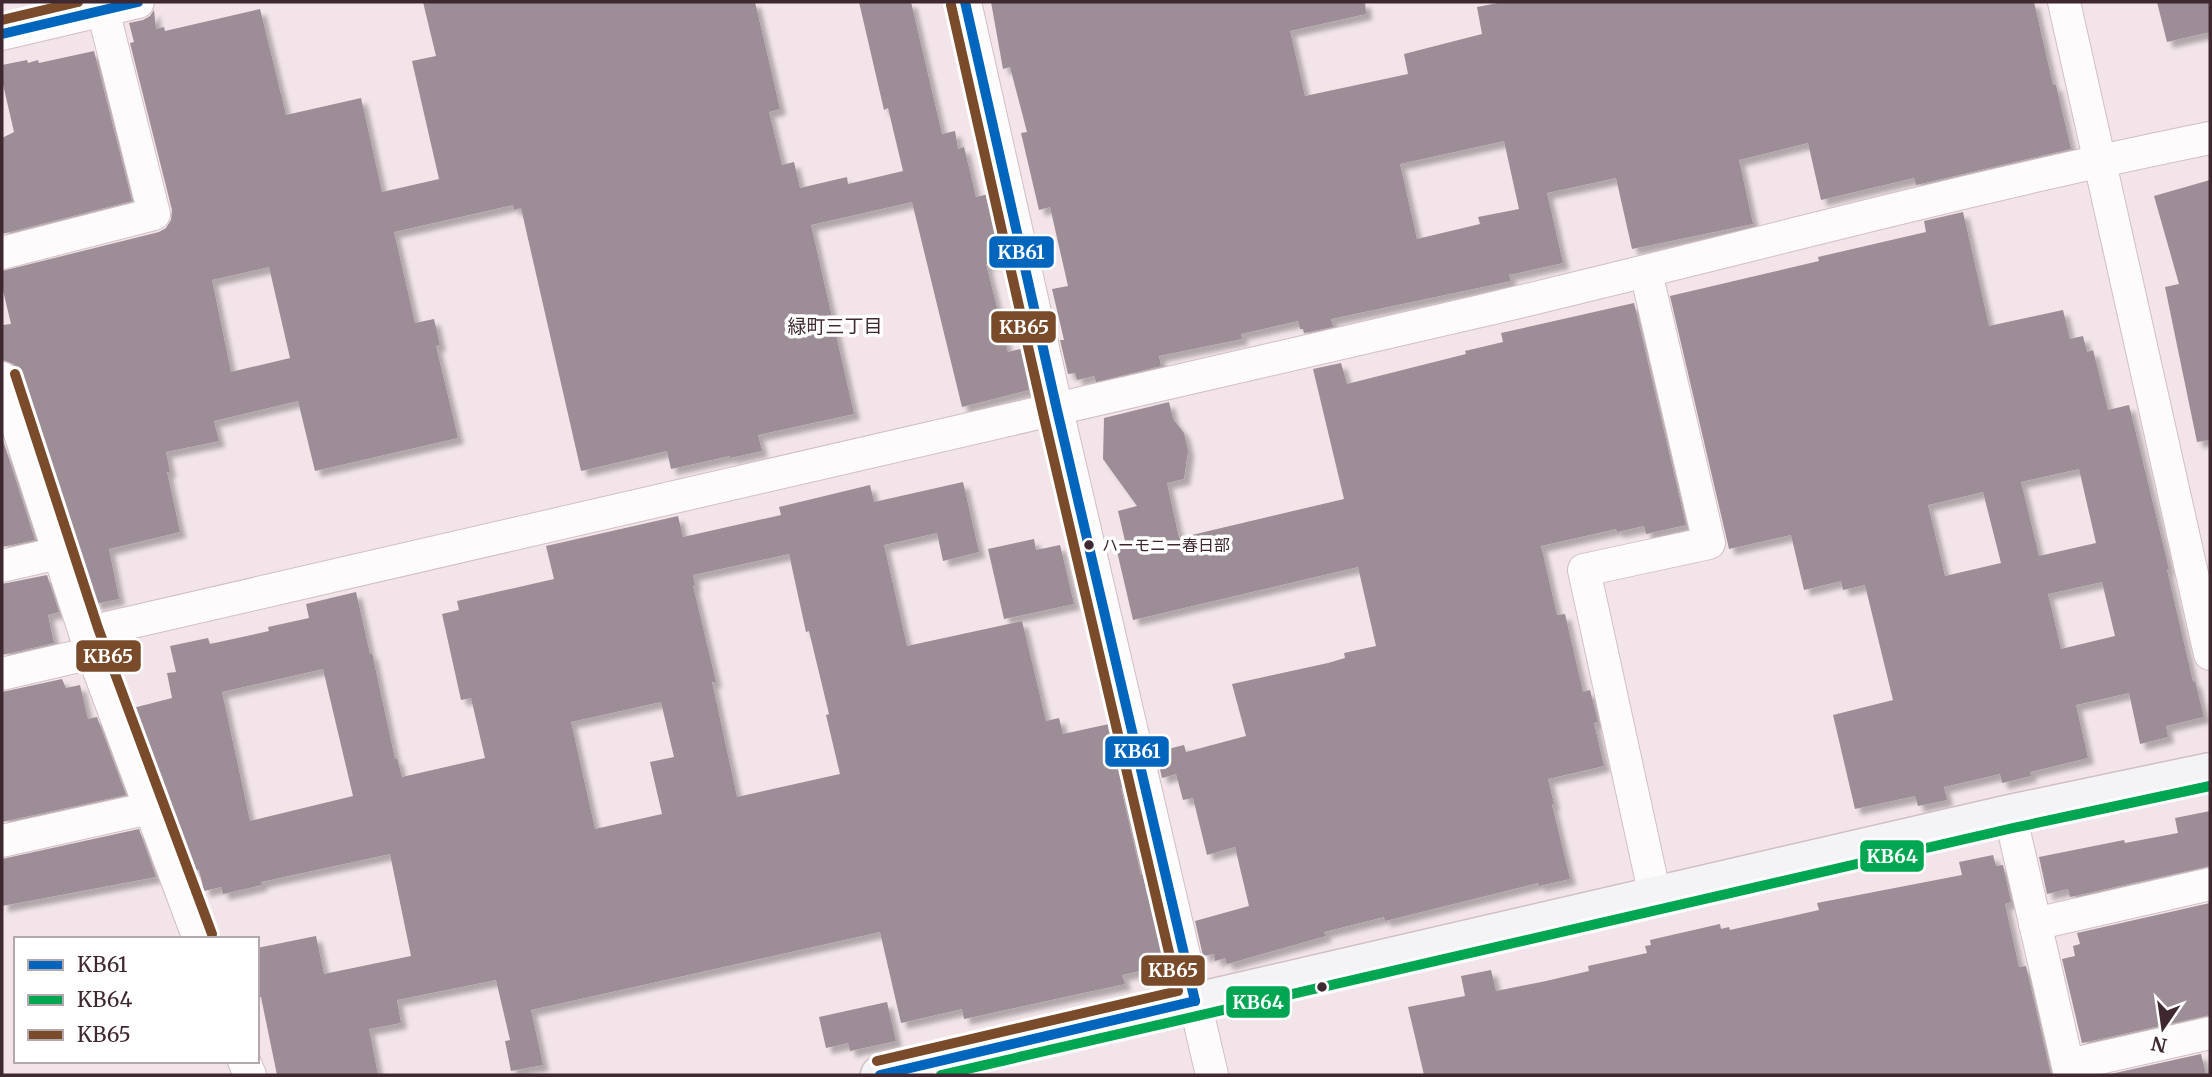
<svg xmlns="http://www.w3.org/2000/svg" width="2212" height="1077" viewBox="0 0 2212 1077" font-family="Merriweather,'Noto Sans JP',serif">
	<defs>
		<filter id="shadow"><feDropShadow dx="6" dy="6" stdDeviation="2" flood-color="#0004"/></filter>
	</defs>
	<rect width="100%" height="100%" fill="#f2e4e8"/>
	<g fill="#9c8d96" fill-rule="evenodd" filter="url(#shadow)">
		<path d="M423,2H755L780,109L769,112L782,165L794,162L800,188L847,177L848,184L903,171L888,108L884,110L859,2H911L942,134L955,131L958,149L964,147L976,197L989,194L1004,260L986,264L1008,352L1024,348L1032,382L1028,383L1029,390L962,407L912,202L811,225L854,414L758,435L762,451L730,458V456L671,469L667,451L581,471L521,208L514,210L513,205L394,232L415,323L434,319L440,345L436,346L458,438L315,471L298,401L214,421L219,441L166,452L170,472H167L180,532L109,549L119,599L95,604L19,372L14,364L2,360V325L11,324L2,286V271L159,232L166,228L171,220L172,210L130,43L134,42L129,23L143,20L150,16L154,10L156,29L164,27L165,31L260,9L286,115L361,98L382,192L439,179L412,61L436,56ZM269,267L290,358L231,372L212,280Z"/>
		<path d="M991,2H1365L1366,14L1290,31L1305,96L1408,74L1404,54L1482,34L1477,7L1503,2H2034L2053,85H2056L2071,149L1916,185L1914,178L1821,200L1808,143L1739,160L1753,224L1632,249L1616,178L1547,193L1563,263L1509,275L1511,281L1331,319L1333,327L1304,333L1303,329H1300L1298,321L1241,334L1242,339L1159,356L1161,366L1096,382L1094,376L1077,380L1075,373L1068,374L1060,340H1064L1052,289L1068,286L1050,207L1039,210L1021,133L1027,132L1010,67L1003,69ZM1504,141L1519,209L1478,217L1480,224L1417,239L1400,164Z"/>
		<polygon points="2157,2 2210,2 2210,32 2167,42"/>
		<polygon points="94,51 132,201 2,234 2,138 14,132 2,80 2,65 27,60 28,63 38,60 39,63"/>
		<polygon points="2210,180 2210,440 2197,442 2165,287 2179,284 2154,196"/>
		<path d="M1963,212L1989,326L2063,310L2070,339L2083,336L2087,352L2093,350L2108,410L2129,405L2169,569L2167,570L2193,682L2195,681L2204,717L2166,726L2168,737L2140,744L2129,693L2076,705L2088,758L2030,772L2031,776L2002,783L2000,774L1944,787L1947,800L1918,806L1915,796L1855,809L1833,715L1893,700L1865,585L1843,590L1841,581L1804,590L1791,535L1729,549L1670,296L1819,261L1818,257L1926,232L1924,221ZM2079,469L2096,543L2039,556L2021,482ZM1983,492L2001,563L1945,576L1928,505ZM2102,582L2115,636L2061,649L2048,594Z"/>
		<polygon points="1634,303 1686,525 1646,534 1644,526 1617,532 1616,529 1541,546 1557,615 1565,614 1583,692 1590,690 1598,722 1594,723 1604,766 1548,779 1554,804 1552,805 1570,879 1539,886 1538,883 1385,921 1384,917 1324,932 1326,936 1227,964 1225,958 1215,961 1214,954 1203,956 1195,921 1249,906 1235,847 1207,855 1193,798 1183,800 1176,774 1162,778 1156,752 1184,745 1186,752 1246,736 1232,684 1328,663 1345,658 1344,653 1376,646 1358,567 1133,620 1116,547 1126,545 1118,511 1137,506 1103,459 1104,418 1169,402 1173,419 1184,433 1188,451 1184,479 1167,483 1179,538 1344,499 1313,369 1341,363 1347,384 1466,354 1465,351 1503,342 1501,333"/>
		<polygon points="2,437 35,540 2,547"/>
		<path d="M963,482L979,552L943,561L937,533L884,545L907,646L1022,621L1046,721L1059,718L1063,734L1109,724L1117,762L1120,761L1126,787L1121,788L1141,875H1143L1147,894L1151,893L1167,965L1122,975L1125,984L1074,995L964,1019L962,1009L901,1023L880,932L531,1010L543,1065L511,1071L505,1041L510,1040L496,980L397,1000L401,1023L369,1029L378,1075H277L261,997H257V948L316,936L324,974L411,956L390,854L261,882L262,885L223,894L221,887L204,891L199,870L193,871L133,708L172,698L167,673L176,672L170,646L208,638L210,644L269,631L268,627L309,618L306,604L356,592L370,654L372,653L395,759L397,758L402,777L485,758L471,698L461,700L442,614L459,610L457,601L554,579L546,546L678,516L683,537L781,515L779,507L870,485L874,502ZM789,554L806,632L809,631L829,714L826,715L840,774L737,797L712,682H716L693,586L695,585L693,575ZM323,669L353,796L250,821L222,692ZM661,702L674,757L650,762L662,814L595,829L571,722Z"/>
		<polygon points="1034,539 1036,550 1060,545 1074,604 1004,619 988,549"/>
		<polygon points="47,575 59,612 48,615 54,643 2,655 2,584"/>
		<polygon points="62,679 66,688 80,685 88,719 97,717 126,795 2,822 2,692"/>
		<polygon points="2210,811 2210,866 2070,897 2068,889 2047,894 2039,857 2124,840 2125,843 2178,833 2175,818"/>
		<polygon points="139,829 156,877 2,906 2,859"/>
		<polygon points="1993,855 1996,866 2003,865 2011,902 2005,904 2019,967 2026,966 2051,1075 1424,1075 1408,1007 1465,996 1461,976 1491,970 1496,991 1546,981 1589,971 1588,966 1647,953 1645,946 1651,945 1650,940 1720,924 1721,929 1729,927 1730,930 1819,910 1817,903 1962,875 1959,862"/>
		<polygon points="2210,903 2210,1015 2082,1043 2062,959 2075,956 2073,946 2080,944 2077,933"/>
		<polygon points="887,1002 896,1041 850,1051 848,1043 826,1048 819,1017"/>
		<polygon points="2201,1054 2206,1075 2106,1075"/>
	</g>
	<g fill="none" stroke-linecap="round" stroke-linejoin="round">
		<defs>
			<g id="street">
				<polyline points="965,2 1057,410 1212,1075"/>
				<polyline points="2064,2 2210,654"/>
				<polyline points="2,34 138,2"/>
				<polyline points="2,253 154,214 103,10"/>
				<polyline points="1646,272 1709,543 1584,570 1655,896"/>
				<polyline points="2,378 85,633 199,939"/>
				<polyline points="2,566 59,553"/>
				<path d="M85,633C552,526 1019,419 1485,310C1727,253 1967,187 2210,138"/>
				<polyline points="2,674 92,653"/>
				<polyline points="2010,814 2070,1075"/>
				<polyline points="2,841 150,808"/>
				<polyline points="2035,924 2210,884"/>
				<polyline points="244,1061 250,1075"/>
				<polyline points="2068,1065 2210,1033"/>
			</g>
			<polyline id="secondary" points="880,1075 2010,814 2210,772"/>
		</defs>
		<use href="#street" stroke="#d2bfc6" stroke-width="34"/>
		<use href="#secondary" stroke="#d2bfc6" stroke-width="41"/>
		<use href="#street" stroke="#fdfbfc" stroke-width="32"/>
		<use href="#secondary" stroke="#f4f4f6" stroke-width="38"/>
		<defs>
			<g id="bus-1">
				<polyline points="965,2 1057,410 1195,1001"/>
				<polyline points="2,34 138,2"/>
				<polyline points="880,1075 1195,1001"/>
			</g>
			<polyline id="bus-2" points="941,1075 2013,828 2210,786"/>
			<g id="bus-3">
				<polyline points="2,20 78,2"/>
				<polyline points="15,374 98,628 212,934"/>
				<polyline points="877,1061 1178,991 1043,413 951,5"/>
			</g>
		</defs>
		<use href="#bus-1" stroke="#fff" stroke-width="16"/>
		<use href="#bus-2" stroke="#fff" stroke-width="16"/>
		<use href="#bus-3" stroke="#fff" stroke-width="16"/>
		<use href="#bus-1" stroke="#0065bd" stroke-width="10"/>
		<use href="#bus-2" stroke="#00a651" stroke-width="10"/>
		<use href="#bus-3" stroke="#7a4b2a" stroke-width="10"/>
	</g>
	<g fill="#402831" stroke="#fff" stroke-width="2.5">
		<circle cx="1089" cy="545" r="6"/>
		<circle cx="1322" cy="987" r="6"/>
	</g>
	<g text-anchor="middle" stroke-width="7" stroke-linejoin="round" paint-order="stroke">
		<g font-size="16" fill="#402831" stroke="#fff" text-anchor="start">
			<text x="1102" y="551">ハーモニー春日部</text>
		</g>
		<g font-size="19" fill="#402831" stroke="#fff">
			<text x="835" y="333">緑町三丁目</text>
		</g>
	</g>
	<g stroke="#fff" stroke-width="2.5">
		<rect x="988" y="235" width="67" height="34" rx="7" fill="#0065bd"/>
		<rect x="990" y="310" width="67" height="34" rx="7" fill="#7a4b2a"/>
		<rect x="75" y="639" width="67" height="34" rx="7" fill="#7a4b2a"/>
		<rect x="1104" y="735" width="66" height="33" rx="7" fill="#0065bd"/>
		<rect x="1859" y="839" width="66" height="34" rx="7" fill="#00a651"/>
		<rect x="1140" y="954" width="66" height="33" rx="7" fill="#7a4b2a"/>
		<rect x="1225" y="985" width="66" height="34" rx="7" fill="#00a651"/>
	</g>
	<g font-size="19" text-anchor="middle" font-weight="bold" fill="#fff">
		<text x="1021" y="259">KB61</text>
		<text x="1024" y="334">KB65</text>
		<text x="108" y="663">KB65</text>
		<text x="1137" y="758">KB61</text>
		<text x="1892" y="863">KB64</text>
		<text x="1173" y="977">KB65</text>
		<text x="1258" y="1009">KB64</text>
	</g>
	<rect width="2212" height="1077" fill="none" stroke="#402831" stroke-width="7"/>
	<rect x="14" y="937" width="245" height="126" fill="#ffffff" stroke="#b3a9ad" stroke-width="2"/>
	<rect x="28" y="960" width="35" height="10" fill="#0065bd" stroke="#b3a9ad" stroke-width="2"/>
	<text x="77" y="972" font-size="21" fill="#402831">KB61</text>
	<rect x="28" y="995" width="35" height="10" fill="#00a651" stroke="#b3a9ad" stroke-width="2"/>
	<text x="77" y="1007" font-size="21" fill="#402831">KB64</text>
	<rect x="28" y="1030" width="35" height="10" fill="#7a4b2a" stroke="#b3a9ad" stroke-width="2"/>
	<text x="77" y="1042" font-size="21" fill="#402831">KB65</text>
	<g transform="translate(2163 1028) rotate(193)" stroke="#ffffff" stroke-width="5" paint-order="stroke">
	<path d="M0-5L12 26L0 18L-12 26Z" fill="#402831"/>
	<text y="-10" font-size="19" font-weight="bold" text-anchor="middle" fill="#402831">N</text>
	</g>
</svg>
